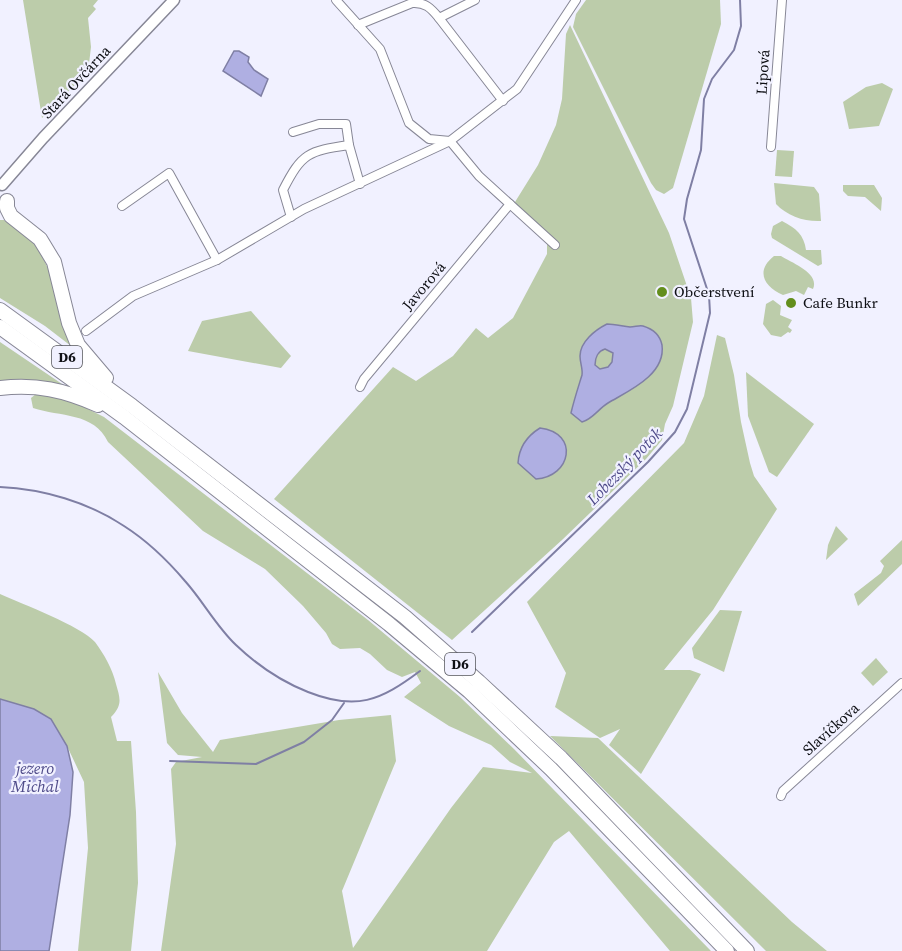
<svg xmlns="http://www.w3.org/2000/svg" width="902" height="951" viewBox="0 0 902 951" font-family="'Source Serif 4',serif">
	<rect width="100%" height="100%" fill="#f1f1ff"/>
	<g fill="#bcccaa">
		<polygon points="23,0 98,0 93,6 96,9 88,18 91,47 88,72 42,118"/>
		<polygon points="586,0 720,0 721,24 673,188 664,194 656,190 651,183 573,27 576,14"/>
		<polygon points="570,25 669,233 691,298 693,322 673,406 665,424 662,440 646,459 562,540 452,640 274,499 393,367 416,381 453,356 476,328 488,338 513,318 547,254 547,244 513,211 515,202 538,165 556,125 562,99 566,34"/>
		<polygon points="882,83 893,89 879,126 849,129 843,102 866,87"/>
		<polygon points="777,150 794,151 792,177 775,176"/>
		<path d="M774,183L814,187L819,194L821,221C805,222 787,216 776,204Z"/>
		<polygon points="843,185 874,185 882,198 881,211 865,197 848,196 843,191"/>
		<polygon points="0,220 4,220 28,237 40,251 49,271 61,322 71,346 45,326 0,298"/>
		<path d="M782,221C796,228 804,235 806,250H821L822,264L818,266L772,238L771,234L773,226Z"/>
		<path d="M774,256H781C792,263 820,273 813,289L808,287L804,295L796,291L783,295C764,287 755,271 774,256Z"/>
		<polygon points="773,300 781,306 780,315 792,320 788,327 792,330 790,333 788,332 781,337 771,335 763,324 766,304"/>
		<polygon points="251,311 291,356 281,368 188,351 202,321"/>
		<polygon points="717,335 725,338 734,375 741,422 750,463 754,476 777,509 713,610 664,670 690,670 701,674 641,774 609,745 620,729 600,738 555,707 566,673 527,602 684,443 704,396"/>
		<path d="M0,342L65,386C43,381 22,380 0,382Z"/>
		<polygon points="746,372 814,424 777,477 769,472 748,416"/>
		<path d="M36,394L66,398L104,417L368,620L460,697L514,749L711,951H670L569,831L554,842L487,951H161L176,844L171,769L176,762L202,757L178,755L167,743L158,672L182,713L213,752L220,740L339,720L391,715L396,761L342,891L353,948L451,808L483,767L532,773L510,762L491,745L449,726L404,697L421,683L415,672L402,677L387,670L370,654L360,648L340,649L332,644L326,633L303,606L265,569L203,531L108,442C94,412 60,417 33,408L31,398Z"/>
		<polygon points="836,526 848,539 826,560 828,545"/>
		<polygon points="902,540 902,564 858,606 854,594 881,573 884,566 880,561"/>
		<path d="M0,594C22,604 81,626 95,642C104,654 113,670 116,684C120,698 123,705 111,717L117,741H131L136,812L138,883L131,951H78L88,848L84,782L67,746L51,719L0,700Z"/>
		<polygon points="720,610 742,611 724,672 694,658 692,648"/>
		<polygon points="876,658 888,672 873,686 861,673"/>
		<polygon points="550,736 598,738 792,922 827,951 766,951"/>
	</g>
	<g fill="#afafe2" stroke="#7f7fa4" stroke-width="1.5" fill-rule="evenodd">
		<polygon points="234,51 239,51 249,57 248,62 254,70 268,79 261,96 223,71"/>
		<path d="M607,324C614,324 622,326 630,327C635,327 639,325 643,326C653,329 660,335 662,345C666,375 628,391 608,403C598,409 593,419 582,422L571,413C574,400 578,388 582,375C583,369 580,363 580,356C580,342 595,330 607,324ZM605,349L613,353L612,362L608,367L600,369L595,365C595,358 598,351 605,349Z"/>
		<path d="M540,428C580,433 571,477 536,479L518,463C519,447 527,436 540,428Z"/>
		<polygon points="0,699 34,709 51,719 67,746 73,772 70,815 49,951 0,951"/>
	</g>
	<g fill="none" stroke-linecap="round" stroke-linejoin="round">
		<g stroke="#7f7fa4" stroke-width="2">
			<path d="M0,487C43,489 88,502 124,526C146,540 168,561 185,581C203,601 216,626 236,645C257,665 280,681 308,692C356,711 380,701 420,671"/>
			<polyline points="472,632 648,462 675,432 687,409 710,313 709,295 684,219 687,199 701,150 704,99 712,79 734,50 741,26 740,0"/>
			<polyline points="170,761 256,764 304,742 332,720 344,703"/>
		</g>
		<defs>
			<g id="minor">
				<polyline points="336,0 380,49 409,123 429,139 450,141 479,176 555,245"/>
				<polyline points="439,18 503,101"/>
				<path d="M358,25L412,3C425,2 431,8 439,18L475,0"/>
				<polyline points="293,132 319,124 346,124 349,145"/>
				<polyline points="771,147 782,0"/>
				<polyline points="122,206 169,173 217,260"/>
				<path d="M291,217L283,190C302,153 308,151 349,145L360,184"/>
				<polyline points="86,331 133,296 217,260 304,209 450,141 517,89 576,0"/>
				<polyline points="360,387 364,379 510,204"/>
				<polyline points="781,796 783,791 902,683"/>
			</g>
			<polyline id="secondary" points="2,185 43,138 174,0"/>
			<g id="motorway">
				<polyline points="7,201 7,208 11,216 40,239 54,262 69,323 78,345 106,378"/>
				<polyline points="0,310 132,406 405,617 479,682 561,758 747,951"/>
				<polyline points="0,327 124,417 389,624 469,691 551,769 727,951"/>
				<path d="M0,388C37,384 64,390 98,405"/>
			</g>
		</defs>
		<use href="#minor" stroke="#878796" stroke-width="10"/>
		<use href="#secondary" stroke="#878796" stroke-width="13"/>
		<use href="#motorway" stroke="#878796" stroke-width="16"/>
		<use href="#minor" stroke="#fff" stroke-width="8"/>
		<use href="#secondary" stroke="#fff" stroke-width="10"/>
		<use href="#motorway" stroke="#fff" stroke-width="14"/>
	</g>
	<g fill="#638e1d" stroke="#f1f1ff" stroke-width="2">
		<circle cx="662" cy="292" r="6"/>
		<circle cx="791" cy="303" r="6"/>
	</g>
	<g text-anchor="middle" stroke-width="4.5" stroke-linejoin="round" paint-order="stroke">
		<g fill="#f1f1ff" stroke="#53545b" stroke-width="1.5">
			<rect x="52" y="346" width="30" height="22" rx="4.5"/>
			<rect x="445" y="653" width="30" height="22" rx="4.5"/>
		</g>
		<g font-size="14" font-weight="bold" fill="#0f1015">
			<text x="67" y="362">D6</text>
			<text x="460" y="669">D6</text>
		</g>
		<g font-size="15" fill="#0f1015" stroke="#f1f1ff">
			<text transform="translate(763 72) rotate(-86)" y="5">Lipová</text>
			<text transform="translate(76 82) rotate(-47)" y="5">Stará Ovčárna</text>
			<text transform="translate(424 286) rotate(-50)" y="5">Javorová</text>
			<text transform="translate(831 729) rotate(-42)" y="5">Slavíčkova</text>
		</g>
		<g font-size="15" fill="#0f1015" stroke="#f1f1ff" text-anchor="start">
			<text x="674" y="297">Občerstvení</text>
			<text x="803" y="308">Cafe Bunkr</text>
		</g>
		<g font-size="16" font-style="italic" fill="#4e4a89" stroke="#f1f1ff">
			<text transform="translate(624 466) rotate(-46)" y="6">Lobezský potok</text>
			<text x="35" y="774">jezero<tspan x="35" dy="18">Michal</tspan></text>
		</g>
	</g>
</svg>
